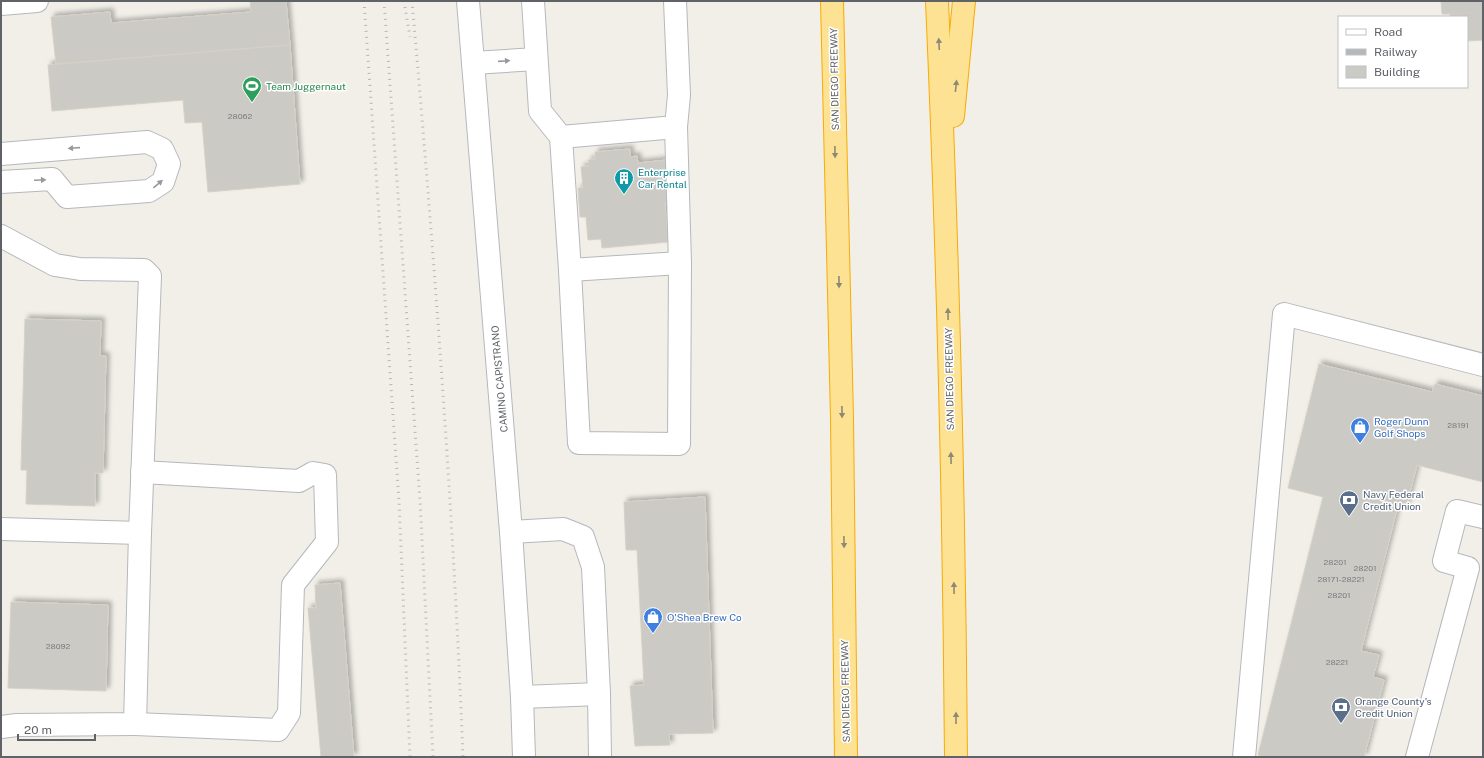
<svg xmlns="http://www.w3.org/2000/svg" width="1484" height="758" viewBox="0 0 1484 758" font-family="'Public Sans',sans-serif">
	<defs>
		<filter id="shadow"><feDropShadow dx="3.5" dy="-3.5" stdDeviation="2" flood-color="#0004"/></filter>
	</defs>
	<rect width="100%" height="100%" fill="#f1efe8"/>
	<g fill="#cccac5" stroke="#d6d1c6" filter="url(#shadow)">
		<polygon points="250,1 286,1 290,45 56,64 51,17 110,12 111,23 251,12"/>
		<polygon points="1441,1 1483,1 1483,40 1467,41 1467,17 1450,17 1450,14 1442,14"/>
		<polygon points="290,45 300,184 208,192 202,122 185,123 183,100 52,111 48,65"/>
		<polygon points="630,149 630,157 637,156 638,163 667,160 671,203 665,203 668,242 602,248 601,239 588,240 586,217 580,217 578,188 583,188 581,167 589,166 588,160 595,159 595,152"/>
		<polygon points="25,319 101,321 100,356 106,356 103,473 95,473 95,506 26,504 27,470 21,470"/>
		<polygon points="1319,364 1432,392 1435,384 1483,396 1483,482 1417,465 1406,507 1398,505 1361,651 1379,655 1373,677 1384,680 1364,757 1264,757 1258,755 1323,497 1288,488"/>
		<polygon points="705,497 713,733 669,734 670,745 635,746 630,686 644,685 637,550 626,550 624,502"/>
		<polygon points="340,583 354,757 321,757 308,608 316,608 315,585"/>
		<polygon points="11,602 108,605 106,691 8,688"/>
	</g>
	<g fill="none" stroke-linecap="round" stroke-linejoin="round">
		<defs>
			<g id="minor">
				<polyline points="468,1 511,532 522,697 524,757"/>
				<polyline points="533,1 540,111 561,137 570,270 680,263 676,127 679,95 675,1"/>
				<polyline points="1,4 37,1"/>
				<polyline points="473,63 536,59"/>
				<polyline points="561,137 676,127"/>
				<polyline points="1,154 147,142 162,149 169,164 163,182 149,191 67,197 52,179 1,182"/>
				<polyline points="1,236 55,265 80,269 144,270 150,276 140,533 135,724 17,725 1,727"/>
				<polyline points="570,270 579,443 679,444 680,263"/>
				<polyline points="1,529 140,533"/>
				<polyline points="511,532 563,529 583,537 593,567 599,694 522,697"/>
				<polyline points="599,694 600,757"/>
				<polyline points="135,724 278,730 289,713 293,585 327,542 325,475 313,473 299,481 142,472"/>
				<polyline points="1244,757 1284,314 1483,365"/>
				<polyline points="1417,757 1468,568 1444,561 1457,511 1483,517"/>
			</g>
			<g id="highway">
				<polyline points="832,1 842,418 846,757"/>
				<path d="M937,1C948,253 954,505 956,757"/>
				<polyline points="953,116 964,1"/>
			</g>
		</defs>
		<use href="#minor" stroke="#b5b8bc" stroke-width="24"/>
		<use href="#highway" stroke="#f9ab00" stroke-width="24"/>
		<use href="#minor" stroke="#fff" stroke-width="22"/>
		<use href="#highway" stroke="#fde293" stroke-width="22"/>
		<g stroke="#b6b7b8" stroke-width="3" stroke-dasharray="1 5" stroke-linecap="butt">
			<polyline points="364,1 399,501 410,757"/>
			<polyline points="384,1 420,500 433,757"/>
			<polyline points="404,1 410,37"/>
			<path d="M412,1C434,253 453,505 463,757"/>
		</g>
	</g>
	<defs><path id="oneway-solid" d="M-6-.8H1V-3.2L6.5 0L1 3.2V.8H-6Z"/></defs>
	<g fill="#8e8975">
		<use href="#oneway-solid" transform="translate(939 44) rotate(-93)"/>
		<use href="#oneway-solid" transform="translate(956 86) rotate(-84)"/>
		<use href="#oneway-solid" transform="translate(835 152) rotate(89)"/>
		<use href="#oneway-solid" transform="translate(839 282) rotate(89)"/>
		<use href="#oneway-solid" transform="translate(948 314) rotate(-91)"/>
		<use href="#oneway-solid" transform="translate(842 412) rotate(89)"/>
		<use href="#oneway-solid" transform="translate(951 458) rotate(-91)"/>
		<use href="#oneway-solid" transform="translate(844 542) rotate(89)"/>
		<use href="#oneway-solid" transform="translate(954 588) rotate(-91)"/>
		<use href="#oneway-solid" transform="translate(956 718) rotate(-90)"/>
	</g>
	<g fill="#979a9d">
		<use href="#oneway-solid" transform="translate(504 61) rotate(-4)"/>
		<use href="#oneway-solid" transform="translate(74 148) rotate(176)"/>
		<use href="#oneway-solid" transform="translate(40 180) rotate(-3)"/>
		<use href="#oneway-solid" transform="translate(158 184) rotate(-40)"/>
	</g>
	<defs>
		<symbol id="stadium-pin" viewBox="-11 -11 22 30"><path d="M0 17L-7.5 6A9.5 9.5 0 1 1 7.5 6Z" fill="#2e9e5b" stroke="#fff"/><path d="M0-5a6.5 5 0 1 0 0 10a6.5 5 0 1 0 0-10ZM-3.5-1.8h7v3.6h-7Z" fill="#fff"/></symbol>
		<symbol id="building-pin" viewBox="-11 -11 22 30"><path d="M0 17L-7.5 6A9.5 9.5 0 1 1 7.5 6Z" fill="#0f9aa8" stroke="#fff"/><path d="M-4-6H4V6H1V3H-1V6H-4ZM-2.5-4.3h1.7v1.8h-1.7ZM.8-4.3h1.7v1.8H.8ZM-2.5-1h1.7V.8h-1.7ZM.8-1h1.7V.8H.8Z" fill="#fff"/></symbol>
		<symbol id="shop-pin" viewBox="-11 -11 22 30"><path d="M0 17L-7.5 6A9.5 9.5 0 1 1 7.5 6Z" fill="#3f7fe0" stroke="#fff"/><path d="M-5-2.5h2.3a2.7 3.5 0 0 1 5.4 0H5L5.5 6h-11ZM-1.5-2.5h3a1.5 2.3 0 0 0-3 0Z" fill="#fff"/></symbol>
		<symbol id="bank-pin" viewBox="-11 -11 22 30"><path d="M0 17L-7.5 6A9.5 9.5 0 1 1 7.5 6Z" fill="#5c6f8a" stroke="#fff"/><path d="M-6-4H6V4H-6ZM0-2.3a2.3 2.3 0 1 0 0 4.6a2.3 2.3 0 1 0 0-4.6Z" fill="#fff"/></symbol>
	</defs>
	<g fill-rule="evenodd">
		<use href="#stadium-pin" x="241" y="75" width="22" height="30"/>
		<use href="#building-pin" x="613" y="167" width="22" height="30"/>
		<use href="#shop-pin" x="1349" y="416" width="22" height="30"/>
		<use href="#bank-pin" x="1338" y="489" width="22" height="30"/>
		<use href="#shop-pin" x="642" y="606" width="22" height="30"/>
		<use href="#bank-pin" x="1330" y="696" width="22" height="30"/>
	</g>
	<g text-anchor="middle" stroke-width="3" stroke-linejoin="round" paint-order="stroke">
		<g font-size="8" fill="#7a7d7f">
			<text x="240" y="119">28062</text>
			<text x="1458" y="428">28191</text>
			<text x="1335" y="565">28201</text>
			<text x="1365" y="571">28201</text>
			<text x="1341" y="582">28171-28221</text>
			<text x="1339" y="598">28201</text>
			<text x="58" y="649">28092</text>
			<text x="1337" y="665">28221</text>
		</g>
		<g font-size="10" fill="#5f6368" stroke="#fff">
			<text transform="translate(834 79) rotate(-91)" y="4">SAN DIEGO FREEWAY</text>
			<text transform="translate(499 379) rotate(-95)" y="4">CAMINO CAPISTRANO</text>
			<text transform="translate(949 379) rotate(-91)" y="4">SAN DIEGO FREEWAY</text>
			<text transform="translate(845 691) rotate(-91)" y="4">SAN DIEGO FREEWAY</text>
		</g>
		<g font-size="10" fill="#27864d" stroke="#fff" text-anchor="start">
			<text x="266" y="90">Team Juggernaut</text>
		</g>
		<g font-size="10" fill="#0d838f" stroke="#fff" text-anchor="start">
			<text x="638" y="176">Enterprise<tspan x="638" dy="12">Car Rental</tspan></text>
		</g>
		<g font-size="10" fill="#366cbe" stroke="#fff" text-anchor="start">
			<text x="1374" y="425">Roger Dunn<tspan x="1374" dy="12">Golf Shops</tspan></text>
			<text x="667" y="621">O'Shea Brew Co</text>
		</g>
		<g font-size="10" fill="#4e5e75" stroke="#fff" text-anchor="start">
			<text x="1363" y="498">Navy Federal<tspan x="1363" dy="12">Credit Union</tspan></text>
			<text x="1355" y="705">Orange County's<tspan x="1355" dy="12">Credit Union</tspan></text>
		</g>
	</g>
	<rect width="1484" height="758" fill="none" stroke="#5f6368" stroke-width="4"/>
	<rect x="1338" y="16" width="130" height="72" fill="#ffffff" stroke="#bfc1c3"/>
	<rect x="1346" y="29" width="20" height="6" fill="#ffffff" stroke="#bfc1c3"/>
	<text x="1374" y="36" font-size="12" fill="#5f6368">Road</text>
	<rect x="1346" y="49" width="20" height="6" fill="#b6b7b8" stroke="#bfc1c3"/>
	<text x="1374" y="56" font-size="12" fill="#5f6368">Railway</text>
	<rect x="1346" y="66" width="20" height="12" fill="#cccac5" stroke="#bfc1c3"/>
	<text x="1374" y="76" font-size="12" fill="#5f6368">Building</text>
	<path d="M18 734v6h77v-6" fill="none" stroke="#5f6368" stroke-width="2"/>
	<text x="24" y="734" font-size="12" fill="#5f6368" stroke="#ffffff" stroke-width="3" paint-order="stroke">20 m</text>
</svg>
